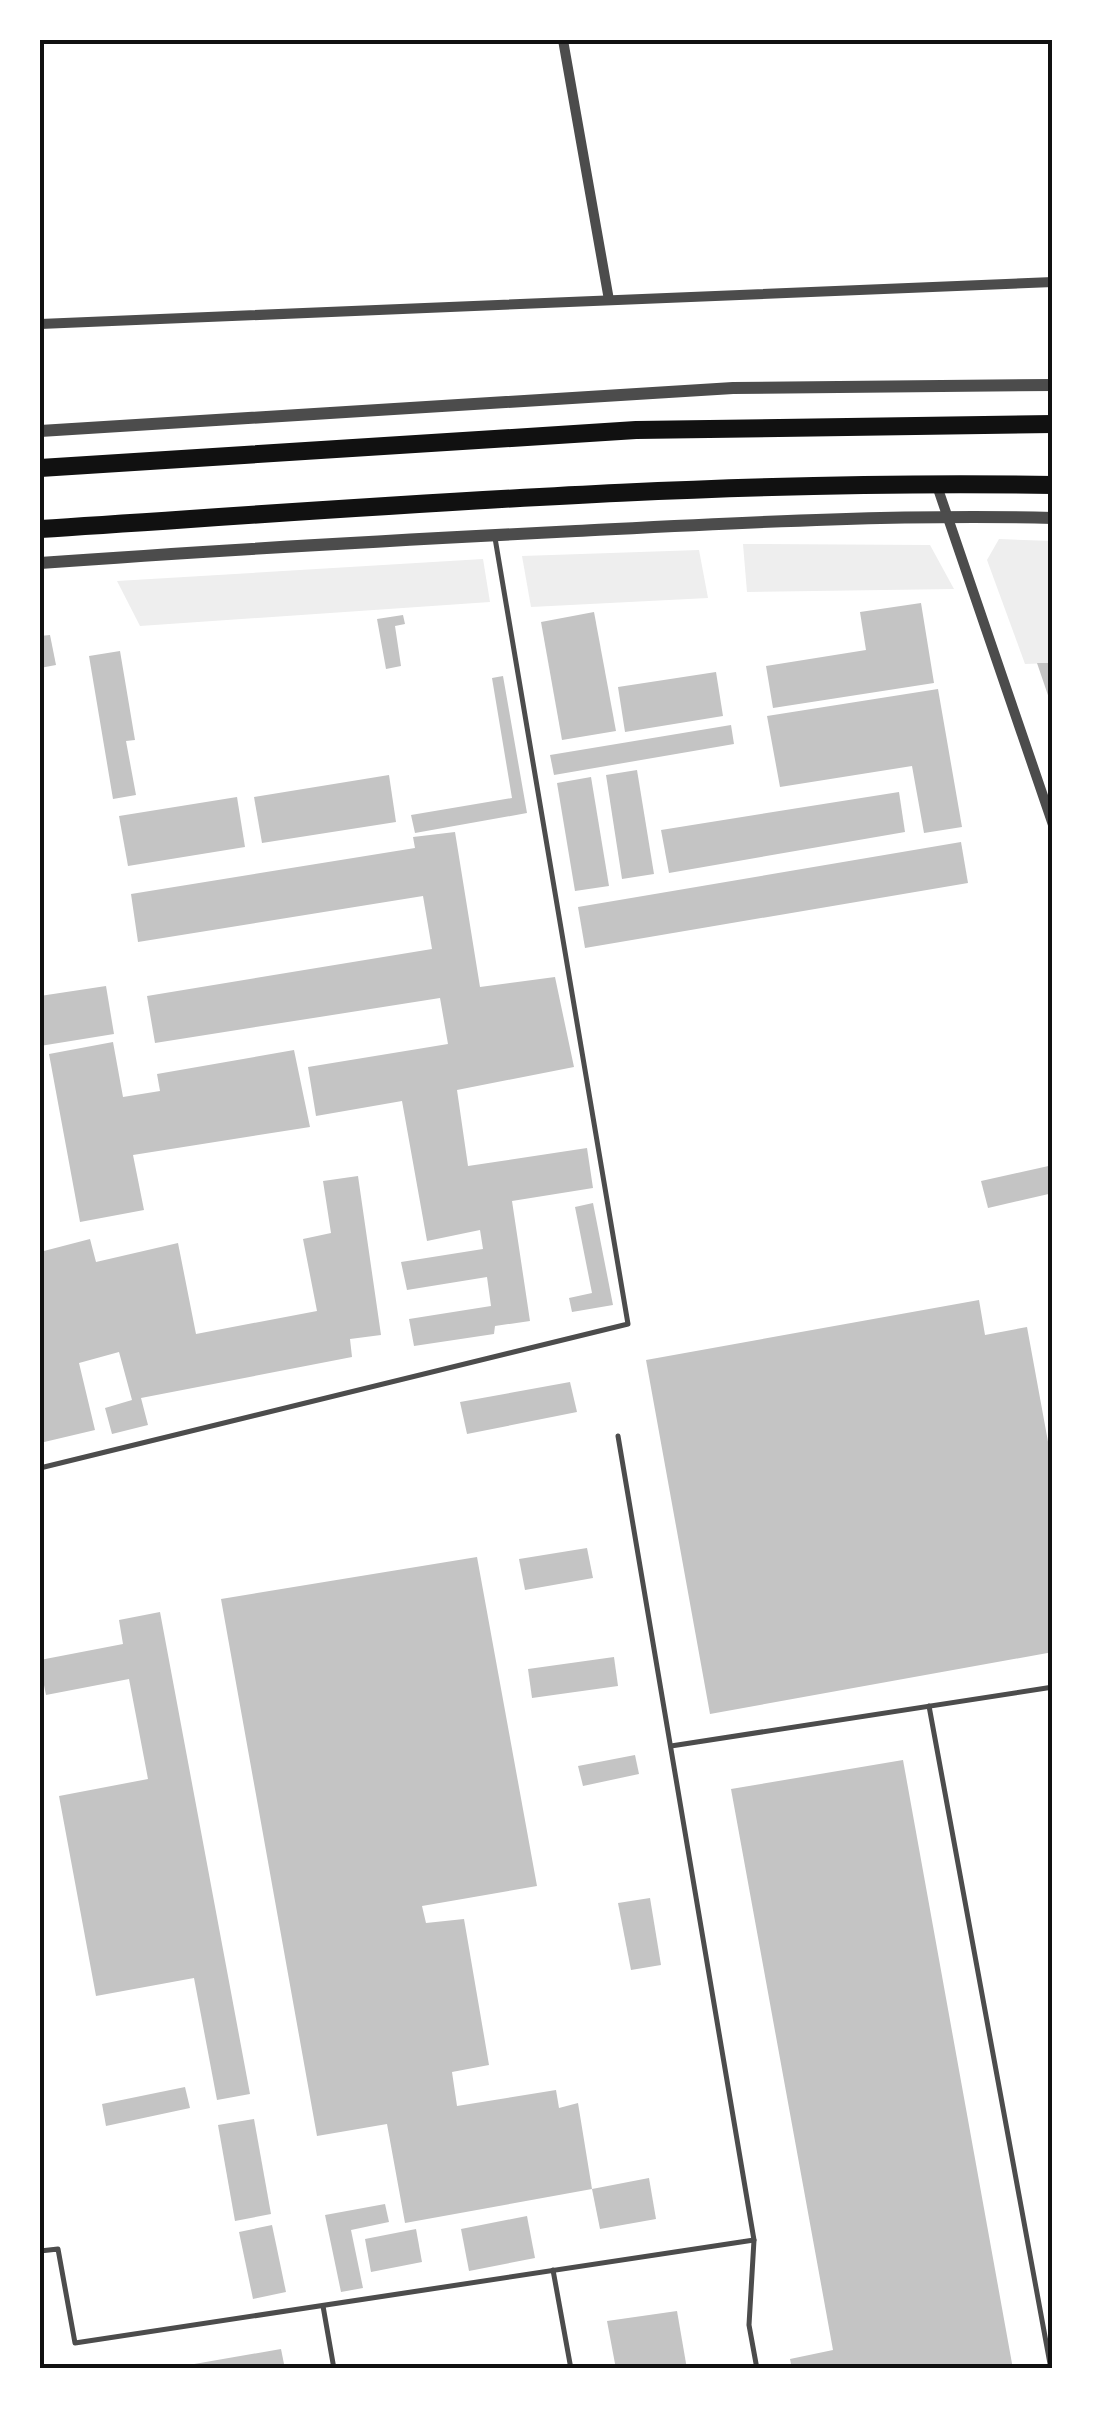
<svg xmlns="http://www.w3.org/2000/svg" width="1093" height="2409" viewBox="0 0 1093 2409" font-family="'Fira Sans Condensed',sans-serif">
	<rect width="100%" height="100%" fill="#fff"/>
	<g fill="#eee">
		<polygon points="999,539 1053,541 1053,663 1025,664 987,560"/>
		<polygon points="743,544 930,545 954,589 747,592"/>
		<polygon points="699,550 708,598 531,607 522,556"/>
		<polygon points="483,559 490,602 140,626 117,581"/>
	</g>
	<g fill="#c4c4c4">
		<polygon points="921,603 934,683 773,708 766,666 866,650 860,612"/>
		<polygon points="594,612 616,731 562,740 541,622"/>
		<polygon points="403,615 405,624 395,626 401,666 386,669 377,619"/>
		<polygon points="50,635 56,665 40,668 40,636"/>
		<polygon points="120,651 135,740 126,741 136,795 113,799 89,656"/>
		<polygon points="1037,663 1053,663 1053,707 1052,707"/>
		<polygon points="716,672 723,716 625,732 618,687"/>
		<polygon points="503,676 527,813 415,833 411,815 512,798 492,678"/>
		<polygon points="938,689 962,827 924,833 912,766 780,787 767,716"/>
		<polygon points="731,725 734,744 554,775 550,755"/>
		<polygon points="637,770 654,874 622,879 606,775"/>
		<polygon points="389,775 396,822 262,843 254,797"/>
		<polygon points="591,777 609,886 575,891 557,783"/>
		<polygon points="899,792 905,832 669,873 661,830"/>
		<polygon points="237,797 245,847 128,866 119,816"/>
		<polygon points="455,832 480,987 555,977 574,1067 457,1090 468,1166 587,1148 593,1188 512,1201 530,1321 495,1326 494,1334 414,1346 409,1319 491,1306 487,1277 407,1290 401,1262 483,1249 480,1230 427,1241 402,1101 316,1116 308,1067 448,1044 440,998 155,1043 147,996 432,949 423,896 138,942 131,894 415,848 413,837"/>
		<polygon points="961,842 968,883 585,948 578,907"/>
		<polygon points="106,986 114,1034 40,1046 40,996"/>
		<polygon points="113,1042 123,1097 160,1091 157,1074 294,1050 310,1127 133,1155 144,1210 80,1222 49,1054"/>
		<polygon points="1053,1165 1053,1193 988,1208 981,1181"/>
		<polygon points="358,1176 381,1335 350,1339 352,1357 141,1398 148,1425 112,1434 105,1408 132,1400 119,1352 79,1363 95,1430 40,1443 40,1252 90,1239 96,1262 178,1243 196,1334 317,1311 303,1239 331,1233 323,1181"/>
		<polygon points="593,1203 613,1305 572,1312 569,1298 592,1293 575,1207"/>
		<polygon points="979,1300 985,1335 1027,1327 1053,1469 1053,1652 710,1714 646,1360"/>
		<polygon points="570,1382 577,1412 467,1434 460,1402"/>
		<polygon points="587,1548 593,1578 525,1590 519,1559"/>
		<polygon points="477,1557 537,1886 422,1906 426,1923 464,1919 489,2065 452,2072 457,2106 556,2090 559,2108 578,2103 592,2189 405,2223 387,2124 317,2136 221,1599"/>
		<polygon points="160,1612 250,2094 217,2100 194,1978 96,1996 59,1796 148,1779 129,1679 46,1695 40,1665 40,1660 123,1644 119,1620"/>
		<polygon points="614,1657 618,1686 532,1698 528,1669"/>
		<polygon points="635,1755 639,1774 583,1786 578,1766"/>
		<polygon points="903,1760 1013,2369 792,2369 790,2359 833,2350 731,1789"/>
		<polygon points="650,1898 661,1965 631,1970 618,1903"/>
		<polygon points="185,2087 190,2108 106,2126 102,2104"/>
		<polygon points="254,2119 271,2214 235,2221 218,2125"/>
		<polygon points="649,2178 656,2219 600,2229 592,2189"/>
		<polygon points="385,2204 389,2222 351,2230 363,2288 341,2292 325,2215"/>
		<polygon points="527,2216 535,2258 469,2271 461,2229"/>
		<polygon points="272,2225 286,2292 253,2299 239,2232"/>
		<polygon points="416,2229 422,2262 371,2272 365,2239"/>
		<polygon points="677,2311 687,2369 616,2369 607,2321"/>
		<polygon points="281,2349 285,2369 177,2369 177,2367"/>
	</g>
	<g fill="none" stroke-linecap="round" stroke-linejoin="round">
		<g stroke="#4c4c4c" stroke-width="5">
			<polyline points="618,1436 754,2240 749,2325 757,2369"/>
			<polyline points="40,1468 628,1324 495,538"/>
			<polyline points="929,1706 1051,2369"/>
			<polyline points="671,1746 1053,1687"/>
			<polyline points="40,2251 58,2249 75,2343 754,2240"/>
			<polyline points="553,2270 571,2369"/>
			<polyline points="323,2306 334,2369"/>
		</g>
		<g stroke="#4c4c4c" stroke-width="10">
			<polyline points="563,40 609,300"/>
			<polyline points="40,324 1053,282"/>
			<polyline points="936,483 1053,825"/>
		</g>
		<g stroke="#4c4c4c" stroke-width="12">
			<polyline points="40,431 733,388 1053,385"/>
			<path d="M40,563C219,550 397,540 576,531C735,523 894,514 1053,518"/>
		</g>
		<g stroke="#111" stroke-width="18">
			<polyline points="40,468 636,430 1053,424"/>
			<path d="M40,529C377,507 715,479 1053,485"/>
		</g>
	</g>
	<rect width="1093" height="2409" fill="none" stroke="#ffffff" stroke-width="85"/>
	<rect x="42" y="42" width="1008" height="2324" fill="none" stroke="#111" stroke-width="4"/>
</svg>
